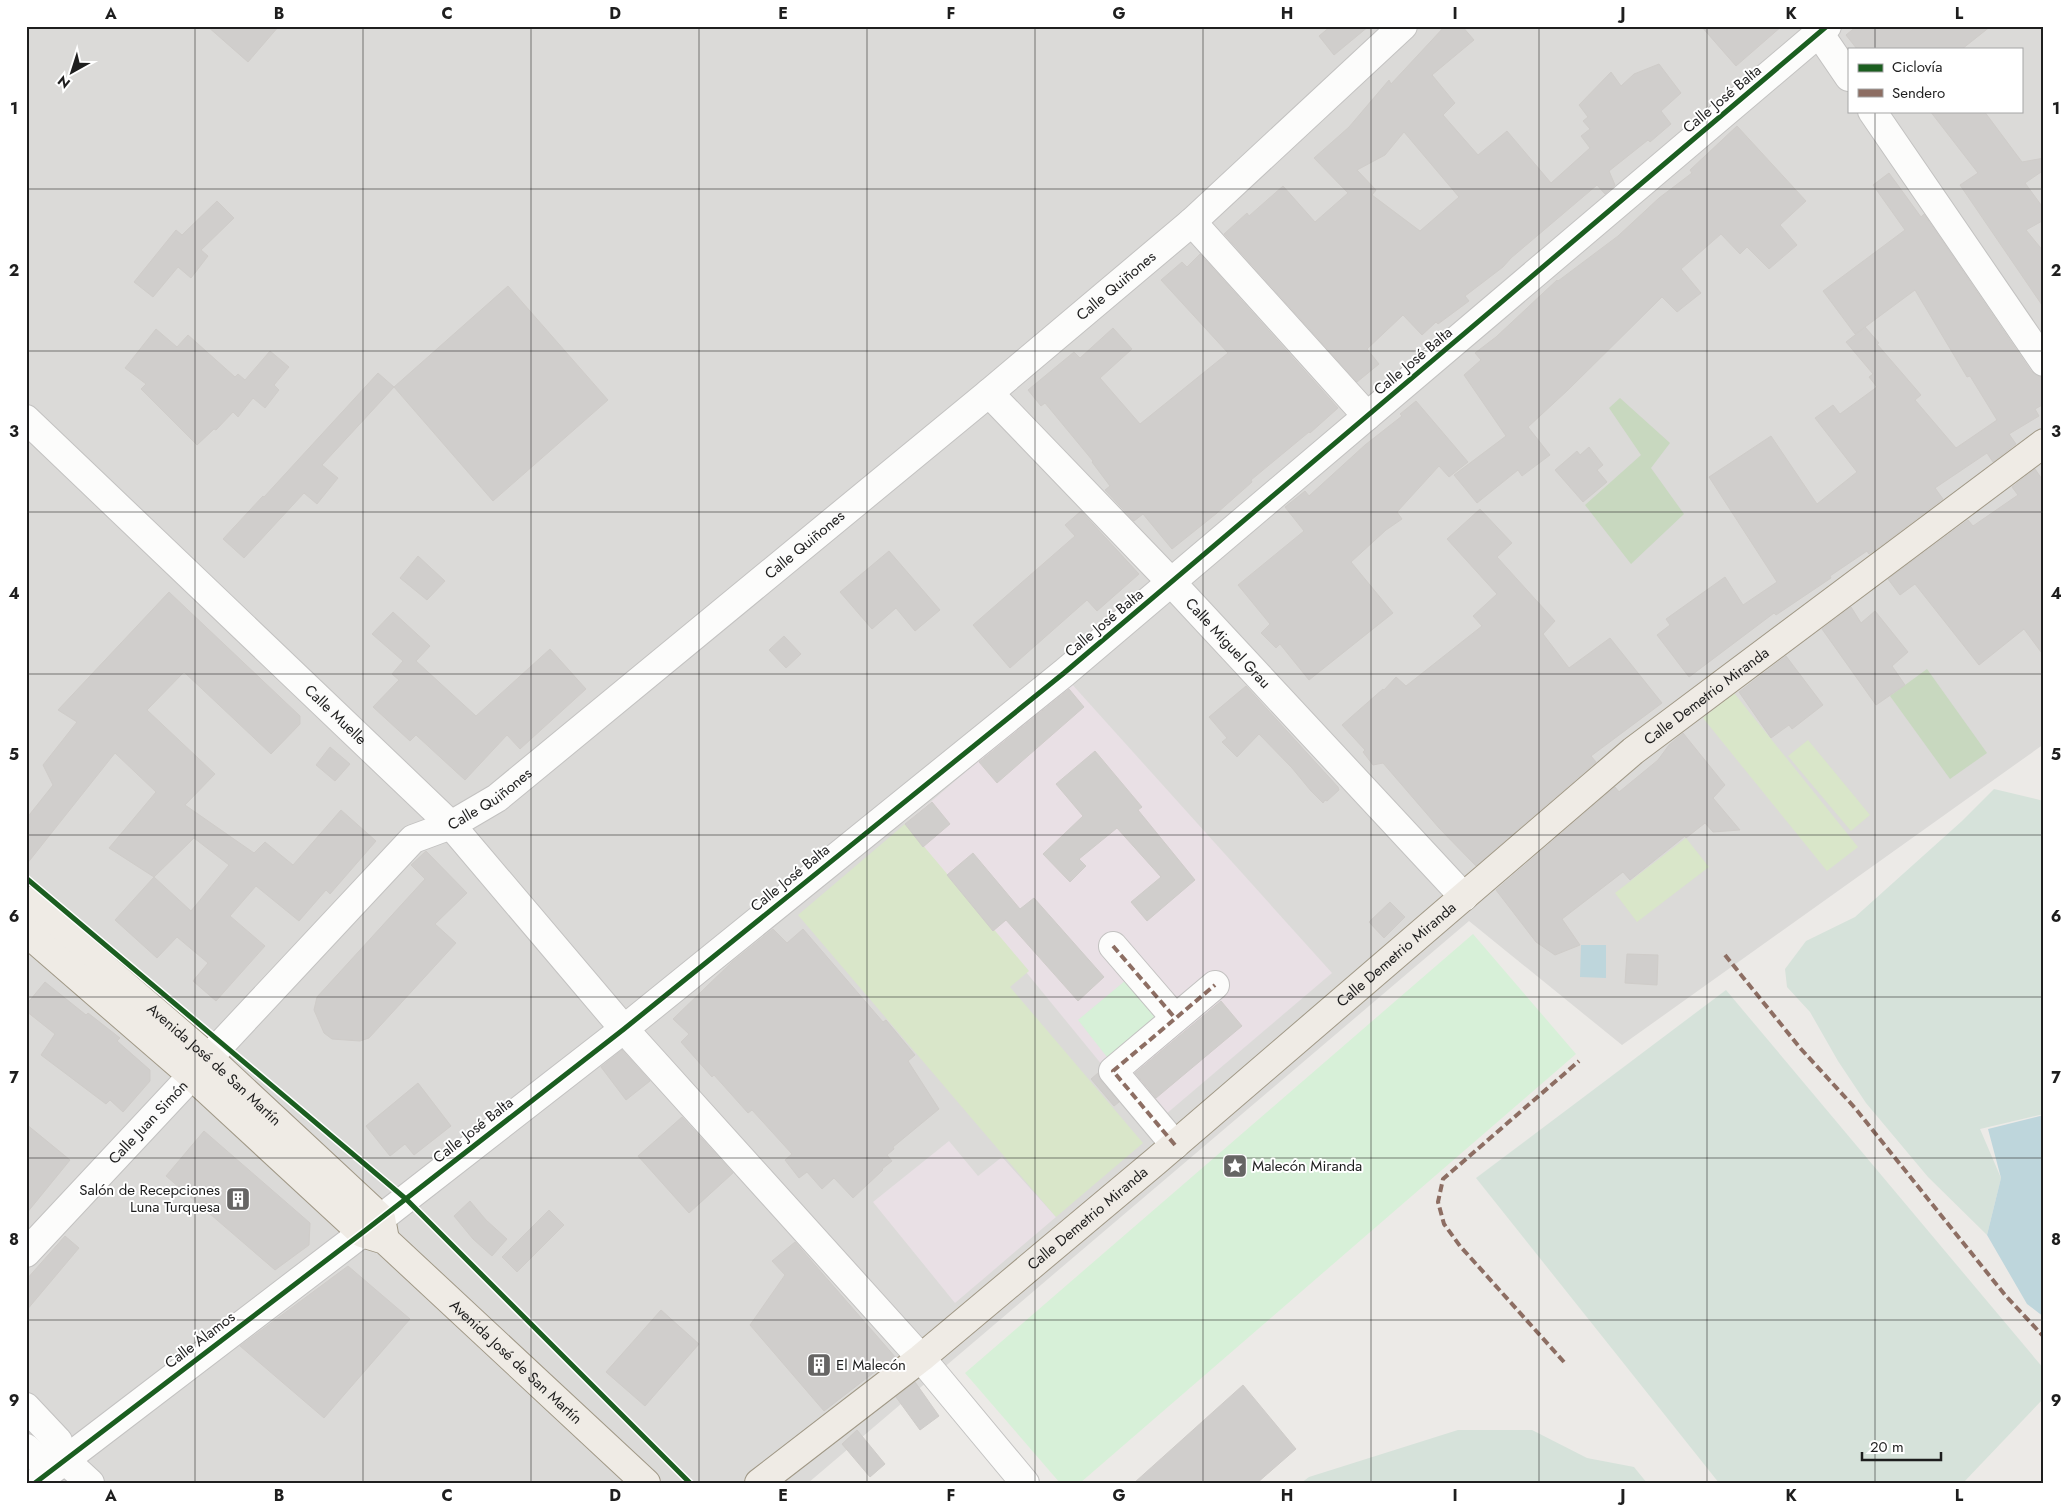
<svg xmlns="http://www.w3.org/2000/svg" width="2070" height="1509" viewBox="0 0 2070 1509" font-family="Jost,sans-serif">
	<rect width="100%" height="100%" fill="#eceae7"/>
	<path fill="#dbdad8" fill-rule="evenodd" d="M26,26H2044V744L1622,1045L1469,921L808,1483H26ZM1849,49H2021V111H1849Z"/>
	<g fill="#e9e0e5">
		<polygon points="1070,682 1332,973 1152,1126 905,824"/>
		<polygon points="949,1141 978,1176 1002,1157 1056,1217 955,1303 873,1202"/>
	</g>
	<g fill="#d9e6c9">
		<polygon points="1734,693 1858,847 1827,871 1703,718"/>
		<polygon points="1808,740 1870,815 1851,831 1788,756"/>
		<polygon points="905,824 1029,971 1010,987 1143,1143 1056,1217 798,915"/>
		<polygon points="1686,838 1709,867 1637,922 1615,893"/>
	</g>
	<g fill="#c8d8bf">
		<polygon points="1620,398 1670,443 1651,468 1684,514 1631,564 1585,505 1641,455 1609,408"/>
		<polygon points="1927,669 1987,753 1950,779 1890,696"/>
	</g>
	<g fill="#d6e2da">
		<polygon points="1994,789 2044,801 2044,1114 1980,1129 2001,1178 1987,1235 1928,1177 1866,1103 1838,1061 1810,1012 1787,987 1785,969 1806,941 1855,917 1962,821"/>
		<polygon points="1726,990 2044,1369 2044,1398 1963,1483 1719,1483 1476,1178"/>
		<polygon points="1458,1430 1532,1430 1587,1458 1634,1467 1647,1483 1301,1483 1309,1477"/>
	</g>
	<g fill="#d7f0d8">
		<polygon points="1473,934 1576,1054 1080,1483 1060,1483 965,1373"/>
		<polygon points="1132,975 1171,1018 1114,1066 1078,1020"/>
	</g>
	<g fill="#bed6dc">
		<polygon points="1581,945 1606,945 1606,978 1580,977"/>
		<polygon points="2044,1115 2044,1317 2027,1304 1987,1235 2001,1178 1988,1129"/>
	</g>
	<g fill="#d0cecc" stroke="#cfccc9" fill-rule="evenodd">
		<polygon points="207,26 279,26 248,62"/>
		<polygon points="1331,26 1369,26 1334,55 1319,36"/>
		<path d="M1445,26H1462L1474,40L1432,75L1455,103L1443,115L1478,155L1507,131L1551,183L1590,148L1581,136L1590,129L1583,121L1588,117L1579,105L1611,72L1621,86L1634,74L1659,64L1681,93L1661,111L1671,124L1650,142L1648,140L1609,171L1615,185L1605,194L1597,185L1511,258L1503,267L1465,296L1469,301L1438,324L1436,322L1422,335L1403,315L1367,349L1379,364L1357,382L1224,234L1247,213L1249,216L1283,186L1315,222L1348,193L1314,158L1349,127L1389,80L1391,84ZM1404,132L1459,197L1420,231L1372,195L1376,190L1357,170L1385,155Z"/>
		<polygon points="1701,26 1782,26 1736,66"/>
		<polygon points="1857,26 1991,26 1962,49 1857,49 1846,35"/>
		<polygon points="1930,111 1984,111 2022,162 2044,158 2044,170 2025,183 2044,209 2044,220 2026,230 2044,252 2044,308 1960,185 1978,173"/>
		<polygon points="1737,126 1806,201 1780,225 1797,245 1769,269 1747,247 1740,254 1721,234 1681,269 1701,293 1677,312 1662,297 1568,390 1528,427 1550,455 1522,476 1518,470 1477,503 1454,475 1506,436 1464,375 1481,360 1475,353 1496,337 1557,280 1558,281 1618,236 1659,198 1692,173 1690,170"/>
		<path d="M1889,173L1921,217L1924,214L2031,371L2044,379V404L2035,409L2039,416L2009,434L2016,444L1993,462L1987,453L1935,488L1943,499L1878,548L1869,554L1867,551L1830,576L1831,578L1776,615L1774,613L1689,677L1657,635L1670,625L1666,619L1725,577L1743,605L1777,582L1709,477L1771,436L1817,504L1857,472L1815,418L1833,405L1840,414L1877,387L1869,377L1873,374L1846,342L1864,328L1855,334L1823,291L1905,230L1873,185ZM1915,290L1967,377L1970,376L1997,420L1956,448L1915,400L1921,395L1877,344L1879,343L1865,327Z"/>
		<polygon points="217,201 234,218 201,250 208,256 191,278 178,267 153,297 134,282 176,230 182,235"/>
		<polygon points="1200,254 1338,408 1310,433 1309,432 1251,480 1252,482 1217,513 1172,549 1143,514 1134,521 1105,490 1110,486 1092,462 1093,461 1045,403 1041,406 1028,390 1074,352 1080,358 1113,328 1132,349 1100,378 1140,424 1228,353 1161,280 1182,262 1187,267"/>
		<polygon points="508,286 608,400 493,501 394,387"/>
		<polygon points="156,329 177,347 188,335 235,377 238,374 245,380 270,351 289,367 274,385 279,390 265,408 253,398 238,417 233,412 216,430 214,429 197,445 141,389 146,384 125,368"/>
		<polygon points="378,373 394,387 322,465 338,478 317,504 304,493 244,558 223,539 263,496 264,497"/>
		<polygon points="1416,401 1468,462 1449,477 1439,466 1397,512 1402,519 1386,530 1351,562 1393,613 1309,680 1280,644 1276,648 1261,633 1270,624 1238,585 1304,531 1285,507 1305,491 1309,496 1365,445 1402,416 1400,414"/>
		<polygon points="1589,447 1603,465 1597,470 1607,482 1583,502 1555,470 1577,451 1580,455"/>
		<polygon points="2035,469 2044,482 2044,656 2024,629 1979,665 1915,584 1900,595 1888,579 1968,520 1973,526 2018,495 2012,487"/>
		<polygon points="1480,509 1512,543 1497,557 1555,621 1543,634 1569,668 1610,638 1662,703 1591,756 1596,762 1476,866 1439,828 1383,763 1373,765 1363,752 1365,750 1342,725 1383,689 1384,690 1396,677 1406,686 1482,626 1473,616 1497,594 1447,539"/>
		<polygon points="1081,511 1139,574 1097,611 1087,600 1010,668 973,625 1075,536 1065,525"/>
		<polygon points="889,551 940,610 915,631 896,608 872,629 840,592"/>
		<polygon points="418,556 445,581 427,600 400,578"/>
		<path d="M169,592L300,716V724L271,754L184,672L147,710L215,774L185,805L254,853L265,842L293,865L341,810L376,841L330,894L326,890L299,921L256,886L230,916L265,946L216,1001L193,981L208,963L177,937L157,958L115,920L154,877L109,848L156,792L115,753L26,865V819L53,785L43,765L77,722L58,710ZM194,838L229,865L191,911L154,877Z"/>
		<polygon points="1851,607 1861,623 1875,611 1908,652 1892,666 1905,685 1876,705 1822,629"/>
		<polygon points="393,612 430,646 416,661 476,716 550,649 586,689 520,749 507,735 465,780 416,735 410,741 373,707 399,680 392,674 403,661 372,634"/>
		<polygon points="784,636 801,654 786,668 769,650"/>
		<polygon points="1786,656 1823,705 1792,729 1789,725 1771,738 1739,692"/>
		<polygon points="1246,686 1338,787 1339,790 1327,801 1325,800 1323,803 1311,791 1292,768 1259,734 1237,757 1222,742 1227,738 1209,717"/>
		<polygon points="1069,689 1084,707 997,783 979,762"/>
		<polygon points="1683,733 1725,785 1713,798 1740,830 1713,832 1705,823 1686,838 1685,836 1630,880 1623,872 1562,919 1580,945 1555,955 1536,942 1496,890 1615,787 1619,792 1658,760 1669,745"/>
		<polygon points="330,747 350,764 335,781 316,765"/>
		<polygon points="1095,751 1142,807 1138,810 1195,880 1147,921 1131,902 1161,877 1117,828 1079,859 1086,866 1070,882 1043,854 1083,816 1056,784"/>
		<polygon points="932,802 950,824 923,847 905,824"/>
		<polygon points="426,851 467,893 435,924 456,943 369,1038 360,1041 332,1039 324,1033 314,1010 317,997 425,879 411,865"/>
		<polygon points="973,853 1020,909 1034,898 1104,977 1078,1001 1006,920 993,931 947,875"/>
		<polygon points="1390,902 1405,917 1384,938 1369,922"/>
		<polygon points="773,929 787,943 803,929 883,1022 886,1020 915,1055 908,1061 939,1109 893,1147 894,1149 887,1155 892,1161 882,1169 883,1170 853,1198 834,1178 822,1189 807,1172 799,1178 785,1160 792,1154 752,1110 748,1113 714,1075 712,1077 681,1042 689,1034 673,1019 732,962"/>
		<polygon points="1627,954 1658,955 1657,985 1625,983"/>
		<polygon points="45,982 86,1015 88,1013 120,1038 117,1041 150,1070 150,1081 123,1112 110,1100 106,1104 41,1055 55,1034 26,1011 26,1005"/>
		<polygon points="1221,1001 1242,1026 1156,1098 1135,1073"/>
		<polygon points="622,1050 650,1081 626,1100 601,1067"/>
		<polygon points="1098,1073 1101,1081 1119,1102 1114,1106 1091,1079"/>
		<polygon points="418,1083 451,1126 414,1155 405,1144 390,1156 366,1126"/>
		<polygon points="682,1117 733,1173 689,1213 638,1156"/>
		<polygon points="26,1124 70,1160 26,1214"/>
		<polygon points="204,1131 310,1223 309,1245 275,1270 166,1176"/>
		<polygon points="470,1201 486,1220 507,1239 492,1256 473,1239 454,1216"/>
		<polygon points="549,1210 564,1225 517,1272 502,1257"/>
		<polygon points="65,1236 79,1248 26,1311 26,1280"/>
		<polygon points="795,1242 896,1358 878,1372 877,1370 824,1411 750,1325 785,1275 772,1261"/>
		<polygon points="348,1266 410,1319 324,1418 240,1346"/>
		<polygon points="661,1310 699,1344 645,1406 606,1372"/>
		<polygon points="915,1382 939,1416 920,1430 896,1397"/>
		<polygon points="1243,1385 1296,1449 1257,1483 1134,1483"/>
		<polygon points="857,1430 885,1464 870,1477 842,1444"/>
	</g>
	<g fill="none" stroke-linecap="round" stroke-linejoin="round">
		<defs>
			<g id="minor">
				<polyline points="1819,33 1849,77"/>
				<polyline points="1872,111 2044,362"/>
				<polyline points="1192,222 1367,416"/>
				<path id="s1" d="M989,393L1171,582L1464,897"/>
				<path id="s2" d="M26,419L451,825L624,1029L921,1358L1025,1483"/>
				<polyline points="1113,946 1175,1018"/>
				<polyline points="1175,1145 1113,1071 1215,985"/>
				<path id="s3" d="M26,1253L413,839L451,825L497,798L989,393L1192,222L1403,26"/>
				<polyline points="26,1407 58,1441 64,1459 90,1483"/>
				<polyline points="26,1448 40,1460 64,1459"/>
				<polyline points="35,1483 362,1233 624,1029 1064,673 1827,26"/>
			</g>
			<g id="major">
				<path id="s4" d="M26,900L208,1057L381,1218L385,1240"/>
				<path id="s5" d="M26,932L191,1075L362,1233L385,1240L646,1483"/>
				<path id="s6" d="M759,1483L921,1358L1156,1161L1633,751L2044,443"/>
			</g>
		</defs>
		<use href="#minor" stroke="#c3c2c1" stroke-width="30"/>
		<use href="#major" stroke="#a09886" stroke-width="30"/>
		<use href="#minor" stroke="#fcfcfb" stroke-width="28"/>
		<use href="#major" stroke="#efebe5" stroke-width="28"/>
		<g stroke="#8d6e63" stroke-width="4" stroke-dasharray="8 4" stroke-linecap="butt">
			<polyline points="1113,946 1175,1018"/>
			<polyline points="1725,955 1801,1049 1855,1108 2005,1295 2044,1337"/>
			<polyline points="1175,1145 1113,1071 1215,985"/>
			<polyline points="1564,1362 1460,1246 1444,1224 1438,1202 1443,1179 1579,1061"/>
		</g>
		<defs>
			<g id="cycleway">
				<polyline points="26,878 406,1199 690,1483"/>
				<polyline points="35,1483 362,1233 624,1029 1064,673 1827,26"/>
			</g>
		</defs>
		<use href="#cycleway" stroke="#fff" stroke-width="8"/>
		<use href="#cycleway" stroke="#1b5e20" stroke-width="5"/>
	</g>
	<path fill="none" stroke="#1e1e1e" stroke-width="1" stroke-opacity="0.55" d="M195,26V1483M363,26V1483M531,26V1483M699,26V1483M867,26V1483M1035,26V1483M1203,26V1483M1371,26V1483M1539,26V1483M1707,26V1483M1875,26V49M1875,111V1483M26,189H2044M26,351H2044M26,512H2044M26,674H2044M26,835H2044M26,997H2044M26,1158H2044M26,1320H2044"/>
	<defs>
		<symbol id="sight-square" viewBox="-11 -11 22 22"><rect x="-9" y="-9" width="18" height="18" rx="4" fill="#666564" stroke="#fff"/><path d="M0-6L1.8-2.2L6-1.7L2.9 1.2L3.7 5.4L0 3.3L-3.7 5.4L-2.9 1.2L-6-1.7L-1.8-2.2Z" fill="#fff"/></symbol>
		<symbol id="building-square" viewBox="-11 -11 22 22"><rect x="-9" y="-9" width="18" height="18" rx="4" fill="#666564" stroke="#fff"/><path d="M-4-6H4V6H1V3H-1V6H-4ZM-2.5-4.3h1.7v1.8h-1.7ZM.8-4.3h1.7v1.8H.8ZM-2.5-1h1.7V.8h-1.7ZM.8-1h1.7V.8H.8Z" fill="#fff"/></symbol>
	</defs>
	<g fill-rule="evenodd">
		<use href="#sight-square" x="1221" y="1152" width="28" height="28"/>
		<use href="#building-square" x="224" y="1185" width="28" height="28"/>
		<use href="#building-square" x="805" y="1351" width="28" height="28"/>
	</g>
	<g text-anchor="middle" stroke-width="4" stroke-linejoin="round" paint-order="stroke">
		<g font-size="15" fill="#1e1e1e" stroke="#fff">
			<text transform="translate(1722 99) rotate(-40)" y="5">Calle José Balta</text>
			<text dy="5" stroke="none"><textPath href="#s3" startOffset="1464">Calle Quiñones</textPath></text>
			<text transform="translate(1413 361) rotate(-40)" y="5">Calle José Balta</text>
			<text dy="5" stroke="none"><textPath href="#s3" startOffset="1059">Calle Quiñones</textPath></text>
			<text transform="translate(1104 623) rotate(-40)" y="5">Calle José Balta</text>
			<text dy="5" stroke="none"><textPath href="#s1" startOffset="346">Calle Miguel Grau</textPath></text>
			<text dy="5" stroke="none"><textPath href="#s6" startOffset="1232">Calle Demetrio Miranda</textPath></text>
			<text dy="5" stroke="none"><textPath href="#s2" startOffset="428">Calle Muelle</textPath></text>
			<text dy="5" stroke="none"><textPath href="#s3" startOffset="654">Calle Quiñones</textPath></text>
			<text transform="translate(790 878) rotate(-39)" y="5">Calle José Balta</text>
			<text dy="5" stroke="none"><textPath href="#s6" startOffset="828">Calle Demetrio Miranda</textPath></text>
			<text dy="5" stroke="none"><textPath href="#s4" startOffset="250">Avenida José de San Martín</textPath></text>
			<text dy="5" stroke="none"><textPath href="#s3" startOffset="179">Calle Juan Simón</textPath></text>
			<text transform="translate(473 1130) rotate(-38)" y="5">Calle José Balta</text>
			<text dy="5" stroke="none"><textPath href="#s6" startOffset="422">Calle Demetrio Miranda</textPath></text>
			<text transform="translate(200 1340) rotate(-37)" y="5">Calle Álamos</text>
			<text dy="5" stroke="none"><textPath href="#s5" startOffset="654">Avenida José de San Martín</textPath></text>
		</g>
		<g font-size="15" fill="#1e1e1e" stroke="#fff" text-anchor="start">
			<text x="1252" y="1171">Malecón Miranda</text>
			<text x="220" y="1195" text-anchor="end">Salón de Recepciones<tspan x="220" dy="17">Luna Turquesa</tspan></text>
			<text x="836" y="1370">El Malecón</text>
		</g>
	</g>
	<rect width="2070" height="1509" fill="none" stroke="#ffffff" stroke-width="55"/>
	<rect x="1848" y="48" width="175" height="65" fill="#ffffff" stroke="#a5a5a5"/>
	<rect x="1858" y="64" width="25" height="8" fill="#1b5e20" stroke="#a5a5a5"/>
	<text x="1892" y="72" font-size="15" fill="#1e1e1e">Ciclovía</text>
	<rect x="1858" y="89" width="25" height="8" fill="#8d6e63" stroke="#a5a5a5"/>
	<text x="1892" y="98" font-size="15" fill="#1e1e1e">Sendero</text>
	<g transform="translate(72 72) rotate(219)" stroke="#ffffff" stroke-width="4" paint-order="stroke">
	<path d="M0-4L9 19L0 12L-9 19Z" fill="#1e1e1e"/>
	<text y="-8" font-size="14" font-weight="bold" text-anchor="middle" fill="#1e1e1e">N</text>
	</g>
	<path d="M1862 1452v8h79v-8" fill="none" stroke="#1e1e1e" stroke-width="2.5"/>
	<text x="1870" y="1452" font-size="15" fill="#1e1e1e" stroke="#ffffff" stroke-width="4" paint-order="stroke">20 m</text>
	<rect x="28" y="28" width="2014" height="1454" fill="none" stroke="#1e1e1e" stroke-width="2"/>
	<g font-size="16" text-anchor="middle" font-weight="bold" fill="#1e1e1e">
		<text x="111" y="19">A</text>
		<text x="279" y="19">B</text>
		<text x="447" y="19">C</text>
		<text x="615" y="19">D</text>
		<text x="783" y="19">E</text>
		<text x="951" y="19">F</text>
		<text x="1119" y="19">G</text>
		<text x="1287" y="19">H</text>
		<text x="1455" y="19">I</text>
		<text x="1623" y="19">J</text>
		<text x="1791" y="19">K</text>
		<text x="1959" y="19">L</text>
		<text x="14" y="114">1</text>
		<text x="2056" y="114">1</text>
		<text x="14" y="276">2</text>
		<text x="2056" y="276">2</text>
		<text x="14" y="437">3</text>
		<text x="2056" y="437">3</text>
		<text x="14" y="599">4</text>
		<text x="2056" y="599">4</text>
		<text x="14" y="760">5</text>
		<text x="2056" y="760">5</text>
		<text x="14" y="922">6</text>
		<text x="2056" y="922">6</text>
		<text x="14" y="1083">7</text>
		<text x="2056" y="1083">7</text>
		<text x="14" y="1245">8</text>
		<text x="2056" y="1245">8</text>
		<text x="14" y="1406">9</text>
		<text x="2056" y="1406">9</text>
		<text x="111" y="1501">A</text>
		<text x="279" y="1501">B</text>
		<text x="447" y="1501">C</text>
		<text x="615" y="1501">D</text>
		<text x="783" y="1501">E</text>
		<text x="951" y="1501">F</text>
		<text x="1119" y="1501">G</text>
		<text x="1287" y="1501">H</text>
		<text x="1455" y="1501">I</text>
		<text x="1623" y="1501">J</text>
		<text x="1791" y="1501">K</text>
		<text x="1959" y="1501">L</text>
	</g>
</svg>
